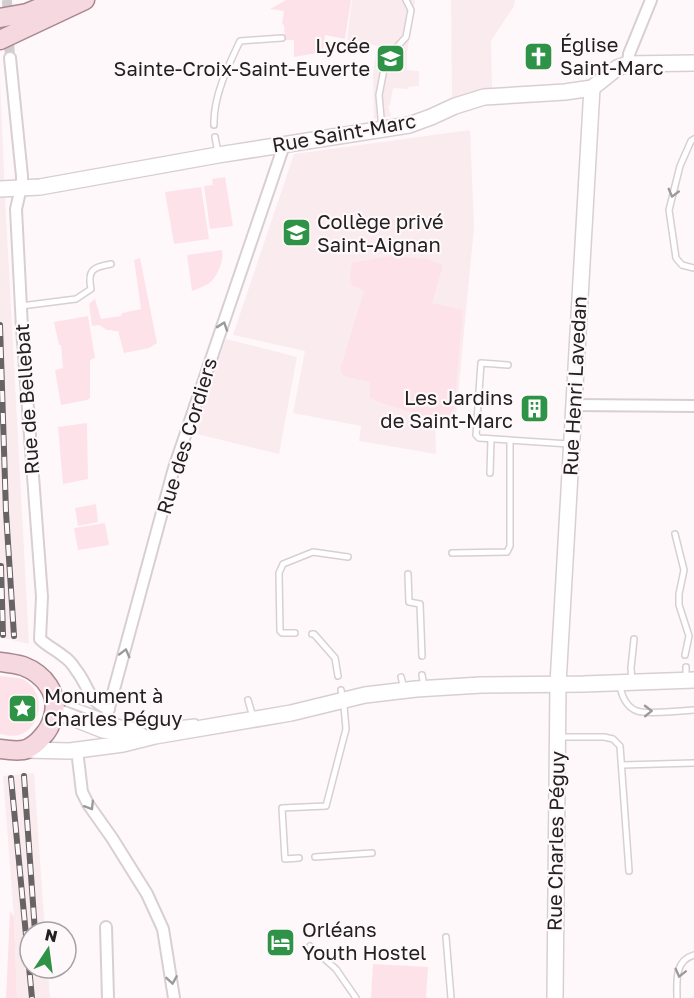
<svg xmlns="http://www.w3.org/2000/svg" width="694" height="998" viewBox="0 0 694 998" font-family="'Golos Text',sans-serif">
	<rect width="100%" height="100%" fill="#fef8fa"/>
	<g fill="#faebef">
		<polygon points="352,0 415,0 407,53 407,70 419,71 419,86 408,87 408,89 393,88 390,105 388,106 391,116 374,119 373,75 377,46 347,40"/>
		<polygon points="451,0 515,0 514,6 491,41 492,88 452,98"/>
		<polygon points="0,79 5,196 29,644 0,637"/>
		<polygon points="470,130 474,227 456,417 435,419 436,454 359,441 361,426 293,413 305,351 233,335 294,154"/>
		<polygon points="226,339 297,357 279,454 193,433"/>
		<polygon points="34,773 45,932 30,932 30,968 48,968 50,998 17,998 14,917 3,776"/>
	</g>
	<g fill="#fee2ea">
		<polygon points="286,0 351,0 345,39 325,35 323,52 294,57 294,40 285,40 284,25 282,24 284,11 270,9"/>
		<polygon points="225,177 233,226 210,229 204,186 213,185 212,179"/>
		<polygon points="201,187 209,239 174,244 165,192"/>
		<path d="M222,250C223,258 222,262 219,269C213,284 207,285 192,291L187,255Z"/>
		<polygon points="390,256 427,259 443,265 432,303 463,310 454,409 450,414 427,417 376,401 370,397 370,382 344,376 340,370 364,291 352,285 350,276 352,263"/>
		<polygon points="140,258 157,343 149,348 124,353 118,331 113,331 112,330 107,330 99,325 92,326 89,304 95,299 101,319 121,316 122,313 141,309 134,260"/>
		<polygon points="88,316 95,358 90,360 90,398 87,400 61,405 55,370 63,368 61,345 59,345 54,322"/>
		<polygon points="87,423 88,479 63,484 58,427"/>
		<polygon points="96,504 98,522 78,526 75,508"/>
		<polygon points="105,523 109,545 78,550 74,528"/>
		<path d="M0,676C6,677 13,677 19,678C46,686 45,727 19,735C13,737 6,735 0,734Z"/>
		<polygon points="10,911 14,917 17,998 6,998"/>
		<polygon points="373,964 428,967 426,998 371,998"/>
	</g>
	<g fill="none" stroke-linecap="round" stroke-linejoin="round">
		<polyline stroke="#d2cdcf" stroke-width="10" stroke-dasharray="10 5" stroke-linecap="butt" points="7,0 10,58"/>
		<defs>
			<g id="lane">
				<path d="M214,125C213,97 228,66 240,41L282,38"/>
				<polyline points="382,129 379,95 386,59 406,37 411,10 406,0"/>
				<polyline points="215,137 218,153"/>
				<polyline points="694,139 691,141 680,166 669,210 676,258 682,265 694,268"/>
				<path d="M21,306L76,299L91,289C87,270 93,267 111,264"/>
				<polyline points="508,365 481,363 476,435 479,438 569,444"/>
				<polyline points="490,473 491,439"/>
				<polyline points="675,534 684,570 679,594 679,605 689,636 685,655"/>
				<polyline points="452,553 507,552 510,546 510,440"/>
				<polyline points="408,574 409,602 420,604 422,656"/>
				<polyline points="295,633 282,633 280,631 279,573 283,564 313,552 348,557"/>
				<polyline points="312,634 314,634 335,658 338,676"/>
				<polyline points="686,667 686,679"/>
				<polyline points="422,675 424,686"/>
				<polyline points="401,677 404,688"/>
				<polyline points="632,681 631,668 634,639"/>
				<path d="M620,684C621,695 626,707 637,711C645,714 683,711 694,710"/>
				<polyline points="59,700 126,725 159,726 195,722"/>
				<polyline points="248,700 253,717"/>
				<polyline points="559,737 604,737 613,739 620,746 629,871"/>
				<polyline points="622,765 694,763"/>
				<polyline points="315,857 372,853"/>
				<polyline points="299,858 285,859 282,808 326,806 346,729 344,706 341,690"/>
				<polyline points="446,937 451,998"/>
				<polyline points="310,946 336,969 356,998"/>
				<path d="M677,998C677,981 674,961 694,955"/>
			</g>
			<g id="street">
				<path d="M10,58L22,176V183L16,209L22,328L42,597L40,639C47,646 56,650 63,656C68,659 73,665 76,670C89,686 88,702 109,709"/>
				<polyline points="628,64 629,54 651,0"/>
				<polyline points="573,405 694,406"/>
				<polyline points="103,730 174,468 282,151 281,145"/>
				<polyline points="77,750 82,792 88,804 112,838 147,894 163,929 174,998"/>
				<polyline points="106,927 108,998"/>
			</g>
			<g id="secondary">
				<polyline points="0,189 40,187 218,155 409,125 431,117 455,106 484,97 565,92 592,88 617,68 628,64 694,63"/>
				<polyline points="55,711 103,730 140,735"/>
				<polyline points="25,750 70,751 123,744 155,736 291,713 365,695 416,689 481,685 584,684 694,680"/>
				<polyline points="555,998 558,684 592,88"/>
			</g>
			<g id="primary">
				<polyline points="0,18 27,13 58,0"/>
				<polyline points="0,40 85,0"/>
				<path d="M0,662C8,663 16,664 23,666C44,674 60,694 53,717C51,725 48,731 42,737C38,742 30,749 23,750C16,751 7,750 0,749"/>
			</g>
		</defs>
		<use href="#lane" stroke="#d9cfd2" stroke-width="8"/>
		<use href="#street" stroke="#d9cfd2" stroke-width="14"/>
		<use href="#secondary" stroke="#d9cfd2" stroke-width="18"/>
		<use href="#primary" stroke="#a88791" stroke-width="21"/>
		<use href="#lane" stroke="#fff" stroke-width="5"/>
		<use href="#street" stroke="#fff" stroke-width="10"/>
		<use href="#secondary" stroke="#fff" stroke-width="15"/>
		<use href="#primary" stroke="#f6d8e1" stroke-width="18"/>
		<defs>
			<g id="rail">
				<polyline points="0,325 6,512 14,636"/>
				<polyline points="1,566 3,635"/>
				<polyline points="24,776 35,932"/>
				<polyline points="11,778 32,998"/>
			</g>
		</defs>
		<use href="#rail" stroke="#686466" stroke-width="6"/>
		<use href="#rail" stroke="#fef8fa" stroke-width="4" stroke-dasharray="11" stroke-linecap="butt"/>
	</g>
	<defs><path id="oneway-chevron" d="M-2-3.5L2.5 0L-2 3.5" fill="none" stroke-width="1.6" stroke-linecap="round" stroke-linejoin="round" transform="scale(1.5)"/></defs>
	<g stroke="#9c9b9b">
		<use href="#oneway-chevron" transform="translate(673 193) rotate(105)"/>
		<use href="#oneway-chevron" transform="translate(223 326) rotate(-71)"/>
		<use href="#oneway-chevron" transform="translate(125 653) rotate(-75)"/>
		<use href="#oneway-chevron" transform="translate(648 711) rotate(-1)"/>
		<use href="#oneway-chevron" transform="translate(90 806) rotate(58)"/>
		<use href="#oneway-chevron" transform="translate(680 973) rotate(104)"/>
		<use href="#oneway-chevron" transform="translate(172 980) rotate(81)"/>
	</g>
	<defs>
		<symbol id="church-square" viewBox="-11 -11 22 22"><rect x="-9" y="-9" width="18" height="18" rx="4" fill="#2e9247" stroke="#fef8fa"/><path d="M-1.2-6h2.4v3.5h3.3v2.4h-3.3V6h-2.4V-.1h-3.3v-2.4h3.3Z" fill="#fff"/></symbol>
		<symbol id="school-square" viewBox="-11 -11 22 22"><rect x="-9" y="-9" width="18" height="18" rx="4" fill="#2e9247" stroke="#fef8fa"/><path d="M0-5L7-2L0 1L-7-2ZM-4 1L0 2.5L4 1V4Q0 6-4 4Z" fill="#fff"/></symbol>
		<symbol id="building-square" viewBox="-11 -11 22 22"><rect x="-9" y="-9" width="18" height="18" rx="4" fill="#2e9247" stroke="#fef8fa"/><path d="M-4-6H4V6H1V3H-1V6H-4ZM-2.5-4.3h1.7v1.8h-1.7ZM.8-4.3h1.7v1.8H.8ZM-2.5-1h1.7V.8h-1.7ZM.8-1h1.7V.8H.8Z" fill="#fff"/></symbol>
		<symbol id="sight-square" viewBox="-11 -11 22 22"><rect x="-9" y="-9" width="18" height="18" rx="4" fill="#2e9247" stroke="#fef8fa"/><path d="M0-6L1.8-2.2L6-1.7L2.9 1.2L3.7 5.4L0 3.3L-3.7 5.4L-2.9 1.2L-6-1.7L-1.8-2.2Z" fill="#fff"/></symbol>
		<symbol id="hotel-square" viewBox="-11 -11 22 22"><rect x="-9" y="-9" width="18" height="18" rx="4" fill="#2e9247" stroke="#fef8fa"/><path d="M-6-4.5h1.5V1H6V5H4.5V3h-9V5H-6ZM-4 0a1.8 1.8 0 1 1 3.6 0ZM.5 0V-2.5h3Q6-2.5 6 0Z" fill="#fff"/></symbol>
	</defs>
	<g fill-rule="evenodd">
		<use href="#church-square" x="522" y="40" width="33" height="33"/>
		<use href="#school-square" x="374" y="42" width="33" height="33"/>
		<use href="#school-square" x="280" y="216" width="33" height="33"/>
		<use href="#building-square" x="518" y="392" width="33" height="33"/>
		<use href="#sight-square" x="6" y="692" width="33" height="33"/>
		<use href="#hotel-square" x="264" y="926" width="33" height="33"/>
	</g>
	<g text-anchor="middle" stroke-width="4.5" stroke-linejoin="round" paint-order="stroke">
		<g font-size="20" fill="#232021" stroke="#fef8fa" text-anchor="start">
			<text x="560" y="52">Église<tspan x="560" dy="23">Saint-Marc</tspan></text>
			<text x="370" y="53" text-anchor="end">Lycée<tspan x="370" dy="23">Sainte-Croix-Saint-Euverte</tspan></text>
			<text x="317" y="229">Collège privé<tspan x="317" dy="23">Saint-Aignan</tspan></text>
			<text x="513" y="405" text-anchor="end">Les Jardins<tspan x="513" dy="23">de Saint-Marc</tspan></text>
			<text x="44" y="703">Monument à<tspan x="44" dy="23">Charles Péguy</tspan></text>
			<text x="302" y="937">Orléans<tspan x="302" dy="23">Youth Hostel</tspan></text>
		</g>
		<g font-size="20" fill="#232021" stroke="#fef8fa">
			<text transform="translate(344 133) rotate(-10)" y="7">Rue Saint-Marc</text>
			<text transform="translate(575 386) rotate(-87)" y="7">Rue Henri Lavedan</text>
			<text transform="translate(27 399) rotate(-94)" y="7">Rue de Bellebat</text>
			<text transform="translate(187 436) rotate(-73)" y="7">Rue des Cordiers</text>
			<text transform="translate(556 841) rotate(-89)" y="7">Rue Charles Péguy</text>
		</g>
	</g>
	<g transform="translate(48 950) rotate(13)"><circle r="28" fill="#fef8fa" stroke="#a6a2a3" stroke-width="1.5"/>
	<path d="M0-4.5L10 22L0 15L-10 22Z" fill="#2e9247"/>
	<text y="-9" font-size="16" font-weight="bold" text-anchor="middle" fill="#232021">N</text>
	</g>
</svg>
